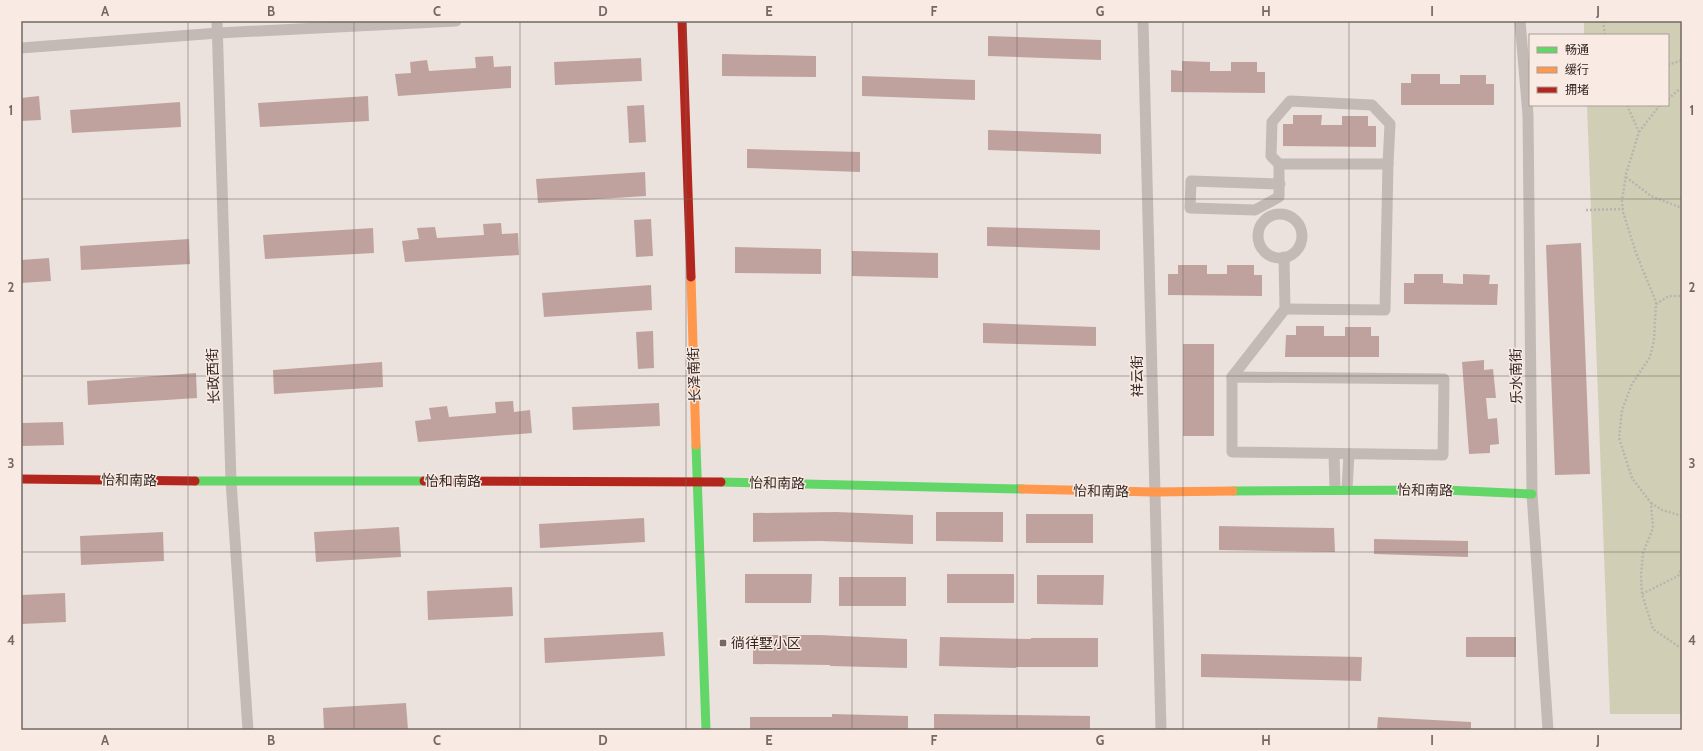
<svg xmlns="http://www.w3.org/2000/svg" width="1703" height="751" viewBox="0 0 1703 751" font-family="Cabin,'Noto Sans SC',sans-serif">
	<rect width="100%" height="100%" fill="#ebe2dd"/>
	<polygon fill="#d0cfb6" points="1584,21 1682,21 1682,714 1610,714 1587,105 1668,105 1668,35 1584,35"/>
	<g fill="#bfa29e">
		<polygon points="988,36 1101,40 1101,60 988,56"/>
		<polygon points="722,54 816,56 816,77 722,76"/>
		<polygon points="493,56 494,67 511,66 511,88 398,96 395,74 411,73 410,62 427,60 429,71 476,68 475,57"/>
		<polygon points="641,58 642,81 555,85 554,62"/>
		<polygon points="1182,61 1210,62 1210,71 1231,71 1231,62 1257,62 1257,72 1265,72 1265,93 1171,92 1171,70 1182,71"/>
		<polygon points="1411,74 1440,74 1440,84 1460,84 1460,75 1486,75 1486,84 1494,84 1494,105 1401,105 1401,83 1411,83"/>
		<polygon points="862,76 975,80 975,100 862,96"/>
		<polygon points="39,96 41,120 21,121 21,98"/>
		<polygon points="368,96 369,121 260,127 258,103"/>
		<polygon points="180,102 181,127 72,133 70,110"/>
		<polygon points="644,105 646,142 629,143 627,106"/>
		<polygon points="1293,115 1322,115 1321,125 1342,125 1342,116 1368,116 1368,126 1376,126 1376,147 1283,146 1283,124 1293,124"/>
		<polygon points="988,130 1101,134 1101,154 988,150"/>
		<polygon points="747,149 860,152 860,172 747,168"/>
		<polygon points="645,172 646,196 538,203 536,179"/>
		<polygon points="651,219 653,256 636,257 634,220"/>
		<polygon points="501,223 502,234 518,233 519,255 405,262 402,241 419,239 417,228 435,227 437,238 484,235 483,224"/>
		<polygon points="987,227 1100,230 1100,250 987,246"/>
		<polygon points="373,228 374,253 265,259 263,235"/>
		<polygon points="189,239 190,264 81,270 80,246"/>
		<polygon points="1581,243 1590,474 1555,475 1546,245"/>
		<polygon points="735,247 821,249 821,274 735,273"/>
		<polygon points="852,251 938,253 938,278 852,276"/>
		<polygon points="49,258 51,281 21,283 21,260"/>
		<polygon points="1178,265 1207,265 1207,274 1227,274 1227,265 1254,265 1254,275 1262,275 1262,296 1168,295 1168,274 1178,274"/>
		<polygon points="1414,274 1443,274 1443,283 1463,284 1463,274 1490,275 1489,284 1498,284 1497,305 1404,304 1404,283 1414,283"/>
		<polygon points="651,285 652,310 544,317 542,293"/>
		<polygon points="983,323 1096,327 1096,346 983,343"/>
		<polygon points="1296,326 1324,326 1324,336 1345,336 1345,327 1371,327 1371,336 1379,336 1379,357 1285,357 1286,335 1296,335"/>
		<polygon points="653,331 654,368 638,369 636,332"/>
		<rect x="1183" y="344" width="31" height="92"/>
		<polygon points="1484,360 1484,370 1493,369 1496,398 1486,398 1488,419 1497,418 1499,444 1490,445 1490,453 1469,454 1462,362"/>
		<polygon points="382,362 383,387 274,394 273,370"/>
		<polygon points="196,373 197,398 88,405 87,381"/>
		<polygon points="513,401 514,412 530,410 532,433 418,442 415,421 431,419 429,408 447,406 449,417 496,413 495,402"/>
		<polygon points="659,403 660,426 573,430 572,407"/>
		<polygon points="63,422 64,445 21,446 21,423"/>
		<polygon points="836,512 913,515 913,544 820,541 753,542 753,513"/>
		<polygon points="936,512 1003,512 1003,542 936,541"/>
		<rect x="1026" y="514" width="67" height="29"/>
		<polygon points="644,518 645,542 540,548 539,524"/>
		<polygon points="1219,526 1334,528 1335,552 1219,550"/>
		<polygon points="399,527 401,557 316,562 314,532"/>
		<polygon points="163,532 164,561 81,565 80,536"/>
		<polygon points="1374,539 1468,541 1468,557 1374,554"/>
		<polygon points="745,574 812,574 811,603 745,603"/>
		<rect x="947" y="574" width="67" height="29"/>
		<polygon points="1037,575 1104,575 1103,605 1037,604"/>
		<rect x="839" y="577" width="67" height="29"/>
		<polygon points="512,587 513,616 428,620 427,591"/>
		<polygon points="65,593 66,622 21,624 21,595"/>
		<polygon points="663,632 665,656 545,663 544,638"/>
		<polygon points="753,635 820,635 907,639 907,668 830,666 830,665 753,664"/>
		<polygon points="940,637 1031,639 1031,638 1098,638 1098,667 1016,667 1016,668 939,666"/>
		<rect x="1466" y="637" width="50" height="20"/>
		<polygon points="1201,654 1362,657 1361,681 1201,677"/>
		<polygon points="406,703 408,730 324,730 323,708"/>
		<polygon points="832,714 908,716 908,730 750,730 750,717 832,717"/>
		<polygon points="934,714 1090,716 1090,730 934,730"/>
		<polygon points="1378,717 1471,722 1471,730 1377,730"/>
	</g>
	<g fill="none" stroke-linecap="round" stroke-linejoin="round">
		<g stroke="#bcb2ae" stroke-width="2.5" stroke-dasharray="2 2" stroke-linecap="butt">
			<polyline points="1603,21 1605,35"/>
			<polyline points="1668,65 1682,60"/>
			<polyline points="1668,99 1682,87"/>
			<polyline points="1627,105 1639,132 1626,174 1622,201 1623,212 1636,253 1656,302 1654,340 1650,357 1632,384 1622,410 1619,438 1632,478 1651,503 1653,528 1643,553 1641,576 1642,594 1653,629 1678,646 1682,645"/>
			<polyline points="1639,132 1660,105"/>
			<polyline points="1626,177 1651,196 1682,208"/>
			<polyline points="1586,210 1623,209"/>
			<polyline points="1656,304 1669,296 1682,296"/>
			<polyline points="1651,503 1662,510 1682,516"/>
			<polyline points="1642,594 1678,576 1682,568"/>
		</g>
		<g stroke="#c3bab6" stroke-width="11">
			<polyline points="217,21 231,481 248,730"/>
			<path d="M1143,21C1150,257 1154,494 1161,730"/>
			<polyline points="1520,21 1528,115 1532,494 1548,730"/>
			<polyline points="21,48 218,33 456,21"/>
			<polyline points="1279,164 1271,156 1272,122 1290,101 1372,105 1390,124 1388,164"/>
			<polyline points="1280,184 1191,181 1190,208 1255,210 1279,197 1279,164 1388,164 1385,310 1285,309"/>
			<circle cx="1280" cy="236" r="22"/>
			<polygon points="1232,377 1444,379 1443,455 1232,452"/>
			<polyline points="1232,377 1285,309 1284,257"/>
			<polyline points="1334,454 1335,489"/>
			<polyline points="1347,489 1349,454"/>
		</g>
		<g stroke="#63d668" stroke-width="9">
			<polyline points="696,445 706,730"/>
			<polyline points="195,481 424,481"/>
			<polyline points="721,482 1022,489"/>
			<polyline points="1233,491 1445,490 1532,494"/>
		</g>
		<g stroke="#ff974d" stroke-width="9">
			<polyline points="691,277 696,445"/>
			<polyline points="1022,489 1154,492 1233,491"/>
		</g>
		<g stroke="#b3261e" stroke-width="9">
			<polyline points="682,21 691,277"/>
			<polyline points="21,479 195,481"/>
			<polyline points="424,481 721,482"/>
		</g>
	</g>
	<path fill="none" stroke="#736865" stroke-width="1" stroke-opacity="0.55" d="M188,21V730M354,21V730M520,21V730M686,21V730M852,21V730M1017,21V730M1183,21V730M1349,21V730M1515,21V730M21,199H1682M21,376H1682M21,552H1682"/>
	<rect fill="#736865" stroke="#f9ebe3" stroke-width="1.5" x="719" y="639" width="8" height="8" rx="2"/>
	<g text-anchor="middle" stroke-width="3" stroke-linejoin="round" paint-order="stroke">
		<g font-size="14" fill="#332725" stroke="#f9ebe3">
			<text transform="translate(694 375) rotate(-92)" y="5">长泽南街</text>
			<text transform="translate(213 376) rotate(-92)" y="5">长政西街</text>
			<text transform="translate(1137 376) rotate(-91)" y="5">祥云街</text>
			<text transform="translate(1516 376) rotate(-91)" y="5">乐水南街</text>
			<text transform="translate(129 480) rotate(1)" y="5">怡和南路</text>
			<text x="453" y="486">怡和南路</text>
			<text transform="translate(777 483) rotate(1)" y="5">怡和南路</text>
			<text transform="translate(1425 490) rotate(1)" y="5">怡和南路</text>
			<text transform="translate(1101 491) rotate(1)" y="5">怡和南路</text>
		</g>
		<g font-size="14" fill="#332725" stroke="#f9ebe3" text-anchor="start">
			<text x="731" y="648">徜徉墅小区</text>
		</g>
	</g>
	<rect width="1703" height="751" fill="none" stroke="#f9ebe3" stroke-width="44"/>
	<rect x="1529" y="34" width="140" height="72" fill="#f9ebe3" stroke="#aa9d97"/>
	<rect x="1537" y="47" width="20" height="6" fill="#63d668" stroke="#aa9d97"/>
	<text x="1565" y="54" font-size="12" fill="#332725">畅通</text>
	<rect x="1537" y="67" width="20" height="6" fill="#ff974d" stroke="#aa9d97"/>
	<text x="1565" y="74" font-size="12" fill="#332725">缓行</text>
	<rect x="1537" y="87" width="20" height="6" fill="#b3261e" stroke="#aa9d97"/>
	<text x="1565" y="94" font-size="12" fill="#332725">拥堵</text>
	<rect x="22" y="22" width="1659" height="707" fill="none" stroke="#736865" stroke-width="1.5"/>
	<g font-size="13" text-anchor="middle" font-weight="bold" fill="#736865">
		<text x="105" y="16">A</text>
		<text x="271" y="16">B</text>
		<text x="437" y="16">C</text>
		<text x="603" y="16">D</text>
		<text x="769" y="16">E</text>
		<text x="934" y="16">F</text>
		<text x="1100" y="16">G</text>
		<text x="1266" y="16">H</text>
		<text x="1432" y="16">I</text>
		<text x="1598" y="16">J</text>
		<text x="11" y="115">1</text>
		<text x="1692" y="115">1</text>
		<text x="11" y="292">2</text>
		<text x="1692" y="292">2</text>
		<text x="11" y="468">3</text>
		<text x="1692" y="468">3</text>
		<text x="11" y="645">4</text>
		<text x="1692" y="645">4</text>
		<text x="105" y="745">A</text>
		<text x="271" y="745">B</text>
		<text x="437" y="745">C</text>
		<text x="603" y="745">D</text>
		<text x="769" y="745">E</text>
		<text x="934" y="745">F</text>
		<text x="1100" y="745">G</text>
		<text x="1266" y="745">H</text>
		<text x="1432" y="745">I</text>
		<text x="1598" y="745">J</text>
	</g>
</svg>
